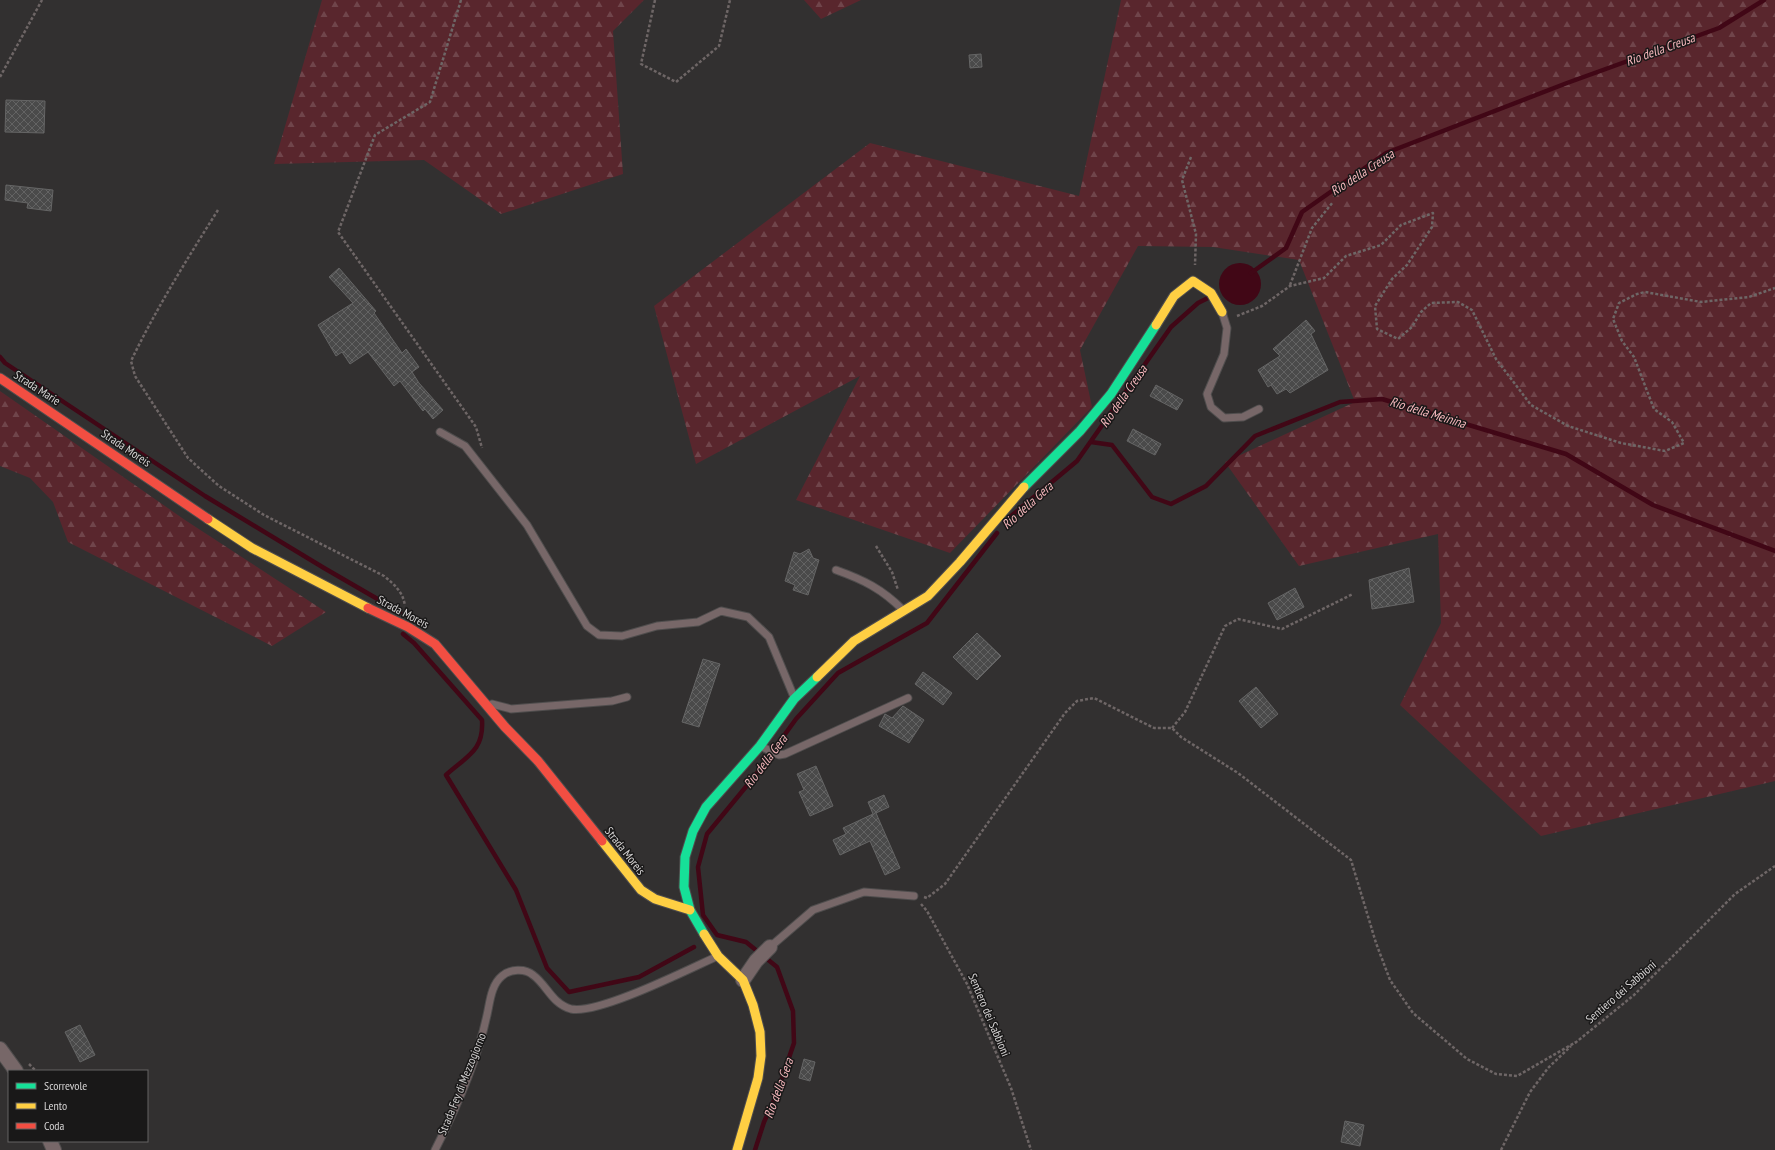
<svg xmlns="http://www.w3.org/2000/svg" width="1775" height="1150" viewBox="0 0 1775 1150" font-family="'PT Sans Narrow',sans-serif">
	<defs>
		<pattern id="forest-firs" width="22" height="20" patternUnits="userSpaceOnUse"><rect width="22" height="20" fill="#59262d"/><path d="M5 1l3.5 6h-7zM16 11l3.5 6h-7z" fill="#70454b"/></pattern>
		<pattern id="building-cross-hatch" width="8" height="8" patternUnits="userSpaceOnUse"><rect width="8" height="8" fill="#4a4a4a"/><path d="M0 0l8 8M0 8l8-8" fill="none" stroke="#636363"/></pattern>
	</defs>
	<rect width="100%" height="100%" fill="#323030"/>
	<g fill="url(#forest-firs)">
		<polygon points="322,0 644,0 613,31 623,174 501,214 424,160 274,164"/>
		<polygon points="804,0 861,0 821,19"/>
		<polygon points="1121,0 1775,0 1775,781 1541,836 1400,705 1441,623 1438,534 1299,566 1225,462 1355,402 1299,260 1213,247 1138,246 1080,350 1092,407 950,553 796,500 860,376 696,464 654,306 870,143 1079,196"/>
		<polygon points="0,391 185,520 326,612 272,646 68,542 53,502 30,478 0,466"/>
	</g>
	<circle fill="#410716" cx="1240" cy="284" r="21"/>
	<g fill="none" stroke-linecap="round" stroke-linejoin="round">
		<g stroke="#410716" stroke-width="4.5">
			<polyline points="1251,273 1286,248 1302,212 1386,153 1567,83 1719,28 1764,0"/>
			<polyline points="0,357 5,363 205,496 324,568 400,612"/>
			<polyline points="1091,442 1112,445 1152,497 1171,504 1206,486 1255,436 1340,402 1382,399 1566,454 1653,505 1775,551"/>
			<polyline points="1010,517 1077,461 1171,327 1198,303 1208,298"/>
			<path d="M403,634L414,643L482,720C484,751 467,756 446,775L516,890L547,968L569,992L639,977L694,947"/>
			<polyline points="755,1150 764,1122 776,1096 794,1043 793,1011 777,967 746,942 717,935 703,915 698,867 707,834 754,777 796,719 838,673 927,623 997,533"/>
		</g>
	</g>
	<g fill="url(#building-cross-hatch)" stroke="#656565">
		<polygon points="981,54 982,67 970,68 969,55"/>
		<polygon points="6,100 45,101 44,133 5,132"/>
		<polygon points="6,185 53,190 51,211 27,208 28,203 5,200"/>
		<polygon points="339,268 376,311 374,313 402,353 406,349 419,367 412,372 419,383 443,410 433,419 425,409 423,411 400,381 394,386 368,352 350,364 342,352 336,356 318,325 353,303 329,277"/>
		<polygon points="1306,320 1315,331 1311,334 1328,370 1290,393 1286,389 1277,394 1271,385 1268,387 1258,370 1280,356 1273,349"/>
		<polygon points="1156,385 1183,400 1177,410 1150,396"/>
		<polygon points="1133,429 1161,444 1155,455 1127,441"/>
		<polygon points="809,549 813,558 819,560 808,595 793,590 795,585 785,581 794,552 800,554"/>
		<polygon points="1409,568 1414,602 1372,609 1369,580"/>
		<polygon points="1295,588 1304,607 1277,620 1268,603"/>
		<polygon points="977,633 1001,656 977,680 953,657"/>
		<polygon points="703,659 720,664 699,727 682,722"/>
		<polygon points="923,672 952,693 943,705 915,684"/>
		<polygon points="1256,687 1278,714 1261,728 1239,701"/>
		<polygon points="903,706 924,720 909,743 879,726 885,714 892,718"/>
		<polygon points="816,766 833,806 810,816 799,792 804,790 797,774"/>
		<polygon points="884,795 889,807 876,813 900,868 885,875 870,841 840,855 833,840 846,834 843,828 873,814 868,802"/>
		<polygon points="80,1025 95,1055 80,1062 65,1032"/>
		<polygon points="804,1059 815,1062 810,1081 799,1078"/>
		<polygon points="1345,1121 1364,1125 1360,1146 1341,1142"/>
	</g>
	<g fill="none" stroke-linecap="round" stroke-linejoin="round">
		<defs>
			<g id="lane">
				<polyline points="1222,312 1227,328 1224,354 1207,394 1211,407 1224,418 1243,417 1259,409"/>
				<polyline points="440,432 465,446 527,525 587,626 599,635 622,636 657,626 698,622 721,611 748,617 769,637 794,697"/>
				<path d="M836,570C864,580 882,589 903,610"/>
				<polyline points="492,704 511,709 612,701 627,697"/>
				<polyline points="760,746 779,755 785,754 908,698"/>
				<polyline points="770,947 813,910 864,892 914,896"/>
				<path d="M435,1150C457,1107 477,1062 487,1015C490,1002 491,985 502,976C510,969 525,968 533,975C547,985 552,1004 571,1009C598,1015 689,969 718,956"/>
			</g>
			<g id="street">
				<polyline points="743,980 756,961 770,947"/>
				<polyline points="0,1049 16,1071"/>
				<polyline points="50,1141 54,1150"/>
			</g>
			<g id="fast">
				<polyline points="1024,487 1080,431 1111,394 1156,325"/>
				<polyline points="704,934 690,910 684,887 685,857 693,831 706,807 760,746 794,699 817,677"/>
			</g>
			<g id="slow">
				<polyline points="1156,325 1174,296 1193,281 1211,293 1222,312"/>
				<polyline points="208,519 252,548 368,608"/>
				<polyline points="817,677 854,641 928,596 960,562 1024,487"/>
				<polyline points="602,841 641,890 655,899 690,910"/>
				<polyline points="704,934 718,956 743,980 753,1005 760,1032 761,1056 758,1078 737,1150"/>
			</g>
			<g id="jam">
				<polyline points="0,378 208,519"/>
				<polyline points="368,608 408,627 435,644 505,727 538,761 602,841"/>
			</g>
		</defs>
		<use href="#lane" stroke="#4f4d4d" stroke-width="9"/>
		<use href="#street" stroke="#4f4d4d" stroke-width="16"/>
		<use href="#fast" stroke="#4f4d4d" stroke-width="11"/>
		<use href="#slow" stroke="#4f4d4d" stroke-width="11"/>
		<use href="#jam" stroke="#4f4d4d" stroke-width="11"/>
		<g stroke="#6e6666" stroke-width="2.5" stroke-dasharray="3 2" stroke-linecap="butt">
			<polyline points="461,0 430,102 375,135 338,232 476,427 482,448"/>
			<polyline points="655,0 641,64 676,82 719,46 730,0"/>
			<polyline points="0,77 42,0"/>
			<polyline points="1191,157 1182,180 1196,234 1195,265"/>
			<path d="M218,210C187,259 156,309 131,361L135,376L188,458L219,486L264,515L384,576C395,585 403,592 405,606"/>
			<polyline points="1290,285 1312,228 1333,202"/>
			<polyline points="1237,316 1262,306 1290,286 1324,278 1346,256 1381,245 1401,225 1433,213 1432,227 1407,265 1392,279 1375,306 1377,329 1398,339 1412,327 1421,312 1431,303 1458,302 1472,310 1496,359 1531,405 1568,426 1621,443 1665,451 1684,443 1672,422 1654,409 1634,357 1622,341 1613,319 1619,303 1637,294 1645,292 1701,302 1749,297 1775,288"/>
			<polyline points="876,546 892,572 898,590"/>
			<polyline points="1172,728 1185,712 1225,626 1238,619 1282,629 1353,594"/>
			<polyline points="924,897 927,898 945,884 1065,713 1077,701 1094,698 1154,728 1172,728 1181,737 1238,773 1351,860 1376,943 1390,980 1413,1013 1467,1059 1496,1074 1517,1076 1576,1042"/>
			<polyline points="921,904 927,911 967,984 1011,1088 1031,1150"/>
			<polyline points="1575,1043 1634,995 1735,894 1775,866"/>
			<polyline points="29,1064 36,1071"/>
			<polyline points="1501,1150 1530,1092 1548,1068 1571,1046"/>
		</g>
		<use href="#lane" stroke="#776768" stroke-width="7"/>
		<use href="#street" stroke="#776768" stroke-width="14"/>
		<use href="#fast" stroke="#16e098" stroke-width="9"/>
		<use href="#slow" stroke="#ffcf43" stroke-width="9"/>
		<use href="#jam" stroke="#f24e42" stroke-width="9"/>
	</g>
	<g text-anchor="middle" stroke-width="3" stroke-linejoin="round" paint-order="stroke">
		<g font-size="12" fill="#d5d3d3" stroke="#191818">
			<text transform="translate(37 388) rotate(33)" y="4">Strada Marie</text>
			<text transform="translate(126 448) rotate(34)" y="4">Strada Moreis</text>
			<text transform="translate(403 612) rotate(28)" y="4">Strada Moreis</text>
			<text transform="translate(625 851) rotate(52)" y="4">Strada Moreis</text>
			<text transform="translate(1621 992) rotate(-41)" y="4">Sentiero dei Sabbioni</text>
			<text transform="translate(989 1015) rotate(67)" y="4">Sentiero dei Sabbioni</text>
			<text transform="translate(462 1084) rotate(-68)" y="4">Strada Fey di Mezzogiorno</text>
		</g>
		<g font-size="13" font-style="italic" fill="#f7b8bd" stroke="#191818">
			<text transform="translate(1660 49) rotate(-20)" y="5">Rio della Creusa</text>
			<text transform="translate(1362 172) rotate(-33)" y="5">Rio della Creusa</text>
			<text transform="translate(1123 396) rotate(-55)" y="5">Rio della Creusa</text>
			<text transform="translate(1428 412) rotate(17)" y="5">Rio della Meinina</text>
			<text transform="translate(1027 505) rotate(-42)" y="5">Rio della Gera</text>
			<text transform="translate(765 761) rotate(-53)" y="5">Rio della Gera</text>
			<text transform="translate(778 1088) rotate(-70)" y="5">Rio della Gera</text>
		</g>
	</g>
	<rect x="8" y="1070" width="140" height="72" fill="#191818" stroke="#646363"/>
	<rect x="16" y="1083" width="20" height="6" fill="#16e098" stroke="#646363"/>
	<text x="44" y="1090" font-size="12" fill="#d5d3d3">Scorrevole</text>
	<rect x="16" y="1103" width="20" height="6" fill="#ffcf43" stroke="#646363"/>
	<text x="44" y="1110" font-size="12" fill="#d5d3d3">Lento</text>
	<rect x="16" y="1123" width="20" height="6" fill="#f24e42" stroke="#646363"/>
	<text x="44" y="1130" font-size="12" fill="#d5d3d3">Coda</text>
</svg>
